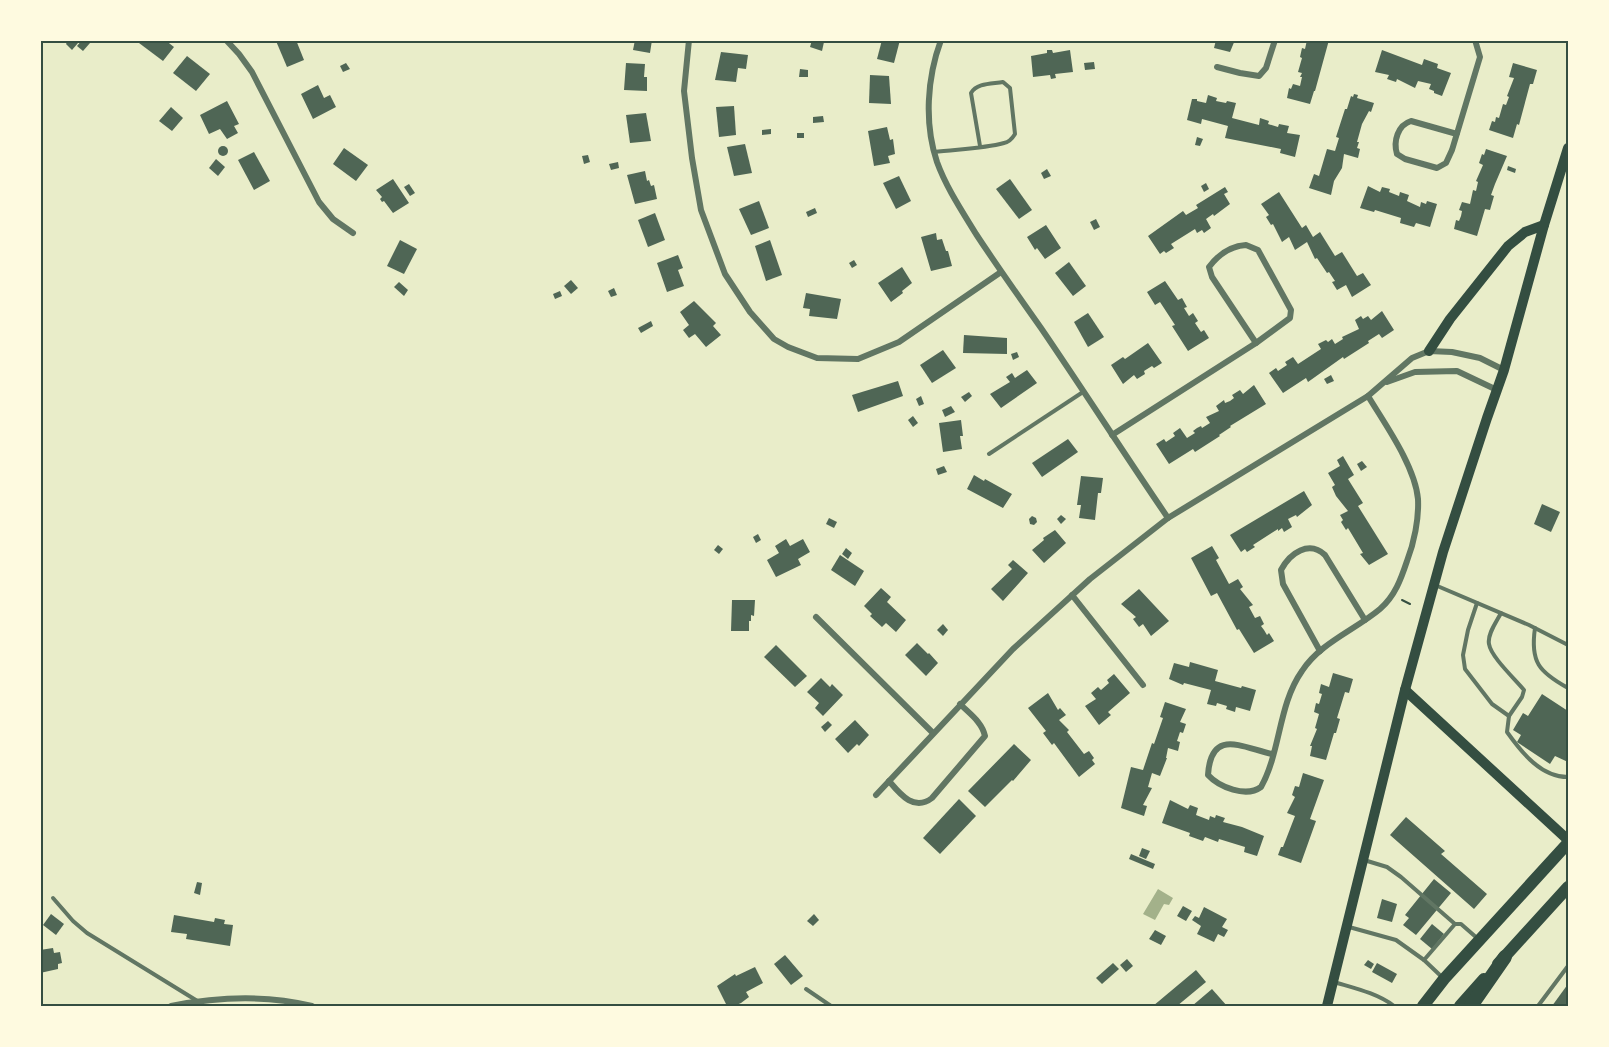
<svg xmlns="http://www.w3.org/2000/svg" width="1609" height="1047" viewBox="0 0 1609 1047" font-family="Georgia,serif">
	<rect width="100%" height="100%" fill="#e9edc9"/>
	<polygon fill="#a3b18a" points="1158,889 1173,898 1169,905 1164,904 1155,920 1143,914"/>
	<g fill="#4f6655">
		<polygon points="68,40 75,40 78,43 72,50 66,44"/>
		<polygon points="82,40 90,43 83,51 77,46"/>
		<polygon points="141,40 165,40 174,47 163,61 139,43"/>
		<polygon points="278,40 296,40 304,60 287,67 276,41"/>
		<polygon points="635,40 652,40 650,53 633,50"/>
		<polygon points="812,40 824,42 822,51 810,47"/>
		<polygon points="882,40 900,40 894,63 877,59"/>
		<polygon points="1216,40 1235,40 1230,52 1214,48"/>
		<polygon points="1307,40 1329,40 1315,91 1314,91 1310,104 1287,98 1289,88 1291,89 1293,84 1300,86 1302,77 1300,77 1302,73 1298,72 1302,58 1300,57 1302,48 1305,49"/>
		<polygon points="1047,50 1052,50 1053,53 1070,50 1073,72 1055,74 1056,78 1051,79 1050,75 1033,77 1031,56 1047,53"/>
		<polygon points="1382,50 1422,65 1424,59 1438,64 1437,68 1451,73 1442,96 1434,93 1434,91 1429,89 1431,84 1418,81 1415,88 1397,79 1396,82 1387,79 1389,75 1375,72"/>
		<polygon points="721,52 748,55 746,69 738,68 736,82 715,80"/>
		<polygon points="187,56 210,74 196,91 173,73"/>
		<polygon points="1094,62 1095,69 1085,70 1084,63"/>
		<polygon points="346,63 350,69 343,72 340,66"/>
		<polygon points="626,63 645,64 644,77 647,77 647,91 624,90"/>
		<polygon points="1513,63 1537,70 1533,84 1530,84 1519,125 1517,124 1513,138 1489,130 1492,121 1495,122 1496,117 1499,118 1503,104 1506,105 1509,97 1507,96 1514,78 1509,77"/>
		<polygon points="800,69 808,70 808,77 799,77"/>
		<polygon points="870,75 889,76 891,104 869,103"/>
		<polygon points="318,85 324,98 330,95 336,107 313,119 301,94"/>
		<polygon points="1354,94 1358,95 1357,98 1374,103 1371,112 1369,111 1362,124 1357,142 1359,142 1357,148 1360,149 1358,158 1344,154 1342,168 1334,181 1331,195 1309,188 1314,174 1319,176 1327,149 1335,151 1339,138 1336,137 1345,109 1347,109 1351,96 1353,97"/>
		<polygon points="1208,95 1217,98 1216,101 1226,103 1227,101 1236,103 1232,118 1259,125 1260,118 1269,121 1268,124 1278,127 1279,124 1289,126 1287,133 1300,135 1295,157 1280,153 1281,149 1225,138 1228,126 1202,119 1201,124 1187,120 1192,99 1197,99 1197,101 1206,103"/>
		<polygon points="227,101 239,124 234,126 238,133 227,139 220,129 209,134 200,115"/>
		<polygon points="734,106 736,135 719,137 716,107"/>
		<polygon points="171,107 183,118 172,131 159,121"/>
		<polygon points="646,113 651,141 630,143 626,115"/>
		<polygon points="823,116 824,122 813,123 813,117"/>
		<polygon points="887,127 890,140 893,139 895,154 888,156 890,163 874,166 868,131"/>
		<polygon points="771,129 771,134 762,135 762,130"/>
		<rect x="797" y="133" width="7" height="5"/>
		<polygon points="1197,137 1203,139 1200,146 1195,145"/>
		<polygon points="745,144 752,173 734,176 727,147"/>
		<circle cx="223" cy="151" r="5"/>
		<polygon points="344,148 368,165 356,181 333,164"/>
		<polygon points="1486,149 1507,156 1495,184 1491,195 1494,196 1490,210 1485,209 1477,236 1454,229 1456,220 1459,221 1461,216 1462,211 1459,210 1462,202 1470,204 1473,190 1476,191 1478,182 1476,181 1483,165 1479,163 1482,154 1484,155"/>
		<polygon points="254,152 270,181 254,190 238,160"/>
		<polygon points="588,155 590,162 584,164 582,156"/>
		<polygon points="216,159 225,167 218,176 209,168"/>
		<polygon points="618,162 619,168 611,170 609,164"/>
		<polygon points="1508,166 1516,169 1515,173 1507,170"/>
		<polygon points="1047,169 1051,176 1044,179 1041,173"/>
		<polygon points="645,171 647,181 649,180 651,186 654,185 657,199 635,204 627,175"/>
		<polygon points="899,176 911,201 896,209 883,183"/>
		<polygon points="393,179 409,203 393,213 384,201 382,202 380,199 382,197 376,190"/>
		<polygon points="1010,179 1032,210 1019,219 996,189"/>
		<polygon points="1206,183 1209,189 1204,192 1201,186"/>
		<polygon points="409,184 415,193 410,196 404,187"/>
		<polygon points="1368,186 1380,192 1382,187 1390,189 1389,192 1399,196 1400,192 1409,195 1407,201 1420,207 1421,202 1426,204 1427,201 1437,204 1430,227 1416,223 1414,227 1400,223 1401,218 1375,210 1374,212 1360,208"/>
		<polygon points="1225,187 1228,192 1224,194 1230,204 1214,216 1213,214 1206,219 1211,228 1204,233 1202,230 1197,233 1195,229 1171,244 1174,248 1166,253 1164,251 1160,254 1148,236 1183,211 1186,215 1198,208 1196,205"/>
		<polygon points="1279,192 1302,228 1306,225 1313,237 1320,232 1335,256 1342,252 1357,276 1363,273 1371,285 1352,297 1346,285 1337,290 1332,282 1335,281 1329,272 1327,273 1317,258 1315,259 1307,242 1295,250 1289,237 1282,242 1273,224 1271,225 1266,217 1269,215 1261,204"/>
		<polygon points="759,201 769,228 751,235 739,209"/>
		<polygon points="815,208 817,213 808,217 806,212"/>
		<polygon points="655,213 665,240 648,247 638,220"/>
		<polygon points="1096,219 1100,227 1094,230 1090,222"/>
		<polygon points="1046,225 1061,248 1045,259 1037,248 1035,250 1027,237"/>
		<polygon points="936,233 937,240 942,239 946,251 948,251 952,266 931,271 921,237"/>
		<polygon points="400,240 417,249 404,274 387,266"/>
		<polygon points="770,240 782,275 766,281 755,246"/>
		<polygon points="678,255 683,268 678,270 684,286 667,292 657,263"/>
		<polygon points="854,260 857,265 852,268 849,263"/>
		<polygon points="1069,262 1086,286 1073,296 1055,273"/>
		<polygon points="902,267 912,283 902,291 903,293 891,302 878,283"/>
		<polygon points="571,280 578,288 571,294 564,286"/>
		<polygon points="1165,281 1178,300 1182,298 1187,307 1184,308 1189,316 1193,313 1198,321 1195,323 1201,332 1204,330 1209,338 1188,351 1172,326 1175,325 1160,302 1155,305 1147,292"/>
		<polygon points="399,282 408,290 404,296 394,287"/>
		<polygon points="614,288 617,295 611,297 608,291"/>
		<polygon points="560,291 562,296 555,299 553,294"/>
		<polygon points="806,293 841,299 837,319 809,316 810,309 803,308"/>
		<polygon points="694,301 716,323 713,326 721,335 706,347 695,334 689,338 683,330 689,325 680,312"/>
		<polygon points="1382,311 1394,330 1382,338 1379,334 1368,341 1369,343 1344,359 1343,357 1308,382 1306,378 1283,393 1269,373 1276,368 1278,371 1287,365 1285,362 1293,357 1298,364 1321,349 1318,344 1326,340 1328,342 1332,339 1335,344 1343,339 1342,337 1359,329 1355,320 1361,316 1363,319 1368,316 1371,320"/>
		<polygon points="1088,313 1104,337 1088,347 1074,322"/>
		<polygon points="651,321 653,326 641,333 638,328"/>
		<polygon points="964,335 1007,338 1007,354 963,353"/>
		<polygon points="1148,343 1162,363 1154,368 1152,366 1144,371 1145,374 1137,379 1134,375 1123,384 1111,365 1123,357 1125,359"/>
		<polygon points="943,350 956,368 932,383 920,365"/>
		<polygon points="1017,352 1019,357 1013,360 1011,354"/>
		<polygon points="1027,370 1037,383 1001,408 990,394 1010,382 1006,377 1012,373 1015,378"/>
		<polygon points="1331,375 1334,381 1327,384 1324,379"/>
		<polygon points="898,381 903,396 858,412 852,395"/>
		<polygon points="1254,385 1266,404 1230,426 1231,427 1219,435 1220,436 1195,452 1193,449 1169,464 1156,444 1164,439 1166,442 1175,436 1173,433 1180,428 1187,438 1195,433 1193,431 1197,428 1201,426 1202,428 1210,423 1206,417 1219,411 1216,406 1224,400 1225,403 1230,401 1234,398 1232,395 1240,390 1243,394"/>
		<polygon points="969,392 972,396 965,402 961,397"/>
		<polygon points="921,396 924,404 919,406 916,399"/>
		<polygon points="951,406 955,412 945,417 942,410"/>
		<polygon points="913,416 918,423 913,427 908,420"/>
		<polygon points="961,420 963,436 960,436 962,449 943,452 939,423"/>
		<polygon points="1068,439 1078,452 1042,477 1032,463"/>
		<polygon points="1343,456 1354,475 1348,479 1363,503 1358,506 1388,554 1369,565 1360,554 1363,553 1348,528 1346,530 1341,522 1343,520 1340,515 1348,511 1336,496 1332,487 1335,485 1328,473 1340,466 1337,460"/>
		<polygon points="1362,461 1367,467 1361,471 1357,464"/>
		<polygon points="944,466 947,472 938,475 936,469"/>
		<polygon points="974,475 984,481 985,479 1012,494 1003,508 967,489"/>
		<polygon points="1081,476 1103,478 1101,493 1098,493 1095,520 1079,518 1081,505 1077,505"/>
		<polygon points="1304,491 1312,505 1297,517 1296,515 1288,519 1292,527 1284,532 1282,528 1278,531 1278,529 1253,545 1255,547 1247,552 1245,549 1241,552 1230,535"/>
		<polygon points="1542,504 1560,512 1551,532 1534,524"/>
		<polygon points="1061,515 1066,519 1061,524 1057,519"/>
		<polygon points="1032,516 1036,518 1037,522 1034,525 1030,524 1029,519"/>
		<polygon points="829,518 837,522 834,528 826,524"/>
		<polygon points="1055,530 1066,543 1044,563 1032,550 1044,540 1043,538"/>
		<polygon points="758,534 761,540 756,543 753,537"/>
		<polygon points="786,539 790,546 803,539 810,552 798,559 801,565 776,577 767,560 779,553 775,546"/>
		<polygon points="718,545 723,549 719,554 714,550"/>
		<polygon points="1212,546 1219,558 1216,560 1229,584 1238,579 1243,587 1240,589 1253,605 1249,607 1255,618 1260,616 1264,624 1261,626 1264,630 1267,635 1269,633 1274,641 1254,653 1239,629 1237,630 1217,593 1211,596 1191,558"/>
		<polygon points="846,548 852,553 848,559 842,554"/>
		<polygon points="840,555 864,571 855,586 831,570"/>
		<polygon points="1013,560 1028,573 1003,601 991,589 1012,569 1008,565"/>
		<polygon points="881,588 891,597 887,602 906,620 896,632 886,623 882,627 870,616 872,614 864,606"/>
		<polygon points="1139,589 1169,621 1151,636 1143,624 1139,627 1133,619 1136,617 1121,604"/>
		<polygon points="732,600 755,600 754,616 751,615 751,621 749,621 749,631 731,631"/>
		<polygon points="943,624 948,630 943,636 937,630"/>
		<polygon points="917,643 928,654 929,653 938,663 926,676 905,655"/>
		<polygon points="776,645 807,676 795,687 764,657"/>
		<polygon points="1190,662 1218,670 1215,681 1241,688 1242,686 1256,690 1250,711 1236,707 1235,712 1226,709 1227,706 1217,703 1216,706 1207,704 1211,690 1184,683 1183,685 1169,679 1174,663 1189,667"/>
		<polygon points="1333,673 1353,679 1349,693 1345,692 1337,718 1340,719 1336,733 1334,733 1326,760 1310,756 1312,746 1310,746 1317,729 1315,728 1319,714 1314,712 1316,703 1319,704 1322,694 1319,693 1321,684 1329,687"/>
		<polygon points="1114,674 1130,693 1108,712 1111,715 1099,725 1085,706 1096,699 1091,693 1098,687 1101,690 1109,683 1107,680"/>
		<polygon points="821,678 830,687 832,684 843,695 823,716 815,708 819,703 807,692"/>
		<polygon points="1048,693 1058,710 1060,708 1066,715 1059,720 1069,730 1067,732 1084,754 1089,751 1094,758 1092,760 1095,764 1079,777 1054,743 1052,745 1043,733 1046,731 1028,708"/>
		<polygon points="1542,694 1568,711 1568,762 1555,756 1550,764 1517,742 1521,735 1513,730 1523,713 1528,716"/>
		<polygon points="1165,702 1186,709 1180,722 1186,724 1183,733 1180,732 1177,741 1180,742 1178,751 1168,748 1166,758 1167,758 1160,776 1152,773 1148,787 1152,788 1143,805 1147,806 1144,816 1121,808 1131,767 1143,770 1152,743 1154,744 1163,718 1160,717"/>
		<polygon points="855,720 869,735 859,746 857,744 848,753 835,739"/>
		<polygon points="828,721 832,725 825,732 821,727"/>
		<polygon points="1014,744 1031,760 1013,781 1012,780 985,807 968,791"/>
		<polygon points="1303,773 1324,780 1310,819 1316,821 1301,863 1278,855 1281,847 1283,847 1295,816 1287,813 1295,797 1292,795 1295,786 1299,787"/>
		<polygon points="959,799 976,816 940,854 923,838"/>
		<polygon points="1170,800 1188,809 1190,805 1198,808 1196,815 1209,820 1210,816 1215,818 1216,815 1225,818 1223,822 1242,827 1264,836 1257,856 1244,852 1245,847 1219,839 1218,842 1205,837 1203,841 1189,836 1190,833 1162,823"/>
		<polygon points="1406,817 1445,851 1441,854 1487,894 1474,909 1390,835"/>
		<polygon points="1142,848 1150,851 1146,859 1139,856"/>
		<polygon points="1131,854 1155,864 1153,869 1129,859"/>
		<polygon points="1434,879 1451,893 1416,935 1403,925 1409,918 1405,915"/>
		<polygon points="197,882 202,883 200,895 194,893"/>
		<polygon points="1382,899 1397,904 1392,922 1377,918"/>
		<polygon points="1183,906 1192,911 1186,921 1177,916"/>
		<polygon points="1204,907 1227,919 1222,927 1228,930 1224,937 1218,934 1214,942 1197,934 1201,926 1192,920 1195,916 1199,918"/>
		<polygon points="51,914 64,924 56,935 43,925"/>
		<polygon points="814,914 819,920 813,926 807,921"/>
		<polygon points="174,915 214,922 215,918 225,920 224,924 233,925 230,946 186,939 187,934 171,932"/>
		<polygon points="1432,924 1444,934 1432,949 1420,939"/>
		<polygon points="1155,930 1166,936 1161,945 1149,939"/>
		<polygon points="53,948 54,953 60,952 62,963 58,964 58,969 40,973 40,950"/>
		<polygon points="785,955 803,976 791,985 774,964"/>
		<polygon points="1127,959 1133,966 1126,972 1120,965"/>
		<polygon points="1368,960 1374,964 1371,969 1364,965"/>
		<polygon points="1113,963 1119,969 1102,984 1096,978"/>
		<polygon points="1377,963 1397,974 1392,983 1372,972"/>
		<polygon points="755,967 763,983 746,992 749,997 741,1003 734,1006 727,1006 717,986 735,974 736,976"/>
		<polygon points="1196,970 1206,982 1177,1006 1153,1006"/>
		<polygon points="1568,984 1568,1006 1552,1006"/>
		<polygon points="1212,989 1227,1006 1192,1006"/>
	</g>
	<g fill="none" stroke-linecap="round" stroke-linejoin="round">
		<polyline stroke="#344e41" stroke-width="2" points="1402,600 1410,604"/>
		<g stroke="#617663" stroke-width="4">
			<path d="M934,152C957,149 982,149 1004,143C1009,142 1012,139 1015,134L1010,88L1003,82C991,84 977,83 971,93L980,146"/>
			<polyline points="989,454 1083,392"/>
			<polyline points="1435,585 1529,625 1568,645"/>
			<path d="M1477,603L1468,630L1463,655L1465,669L1492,704L1509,716L1522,697L1524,690C1515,679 1491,657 1489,644C1487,634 1497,621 1501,613"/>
			<path d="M1535,628C1530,662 1539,672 1568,688"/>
			<path d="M1509,716L1507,732C1522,753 1541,777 1568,777"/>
			<polyline points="1364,860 1387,867 1401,877 1455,924"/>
			<polyline points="53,898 73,921 87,933 199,1002"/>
			<polyline points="1349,927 1396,940 1424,960"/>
			<polyline points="1443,978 1424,960 1455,924 1461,924 1477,938"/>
			<path d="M1334,982C1354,988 1377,993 1394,1006"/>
			<polyline points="806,989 831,1006"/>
			<polyline points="1538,1006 1568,966"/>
		</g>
		<g stroke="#617663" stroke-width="6">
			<polyline points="226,40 239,54 252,72 319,202 333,219 353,233"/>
			<polyline points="689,40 684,91 692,158 701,210 725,274 750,312 774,339 788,347 817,358 858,359 899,342 1001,272"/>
			<path d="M941,40C927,78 924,123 937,162C946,187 962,211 976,234C997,266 1019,297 1041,328C1084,391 1125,455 1168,518"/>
			<polyline points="1217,67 1240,73 1259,76 1266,68 1275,40"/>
			<path d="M1457,134L1411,121C1398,125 1393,141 1397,154L1405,159L1437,168L1446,163L1452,150L1480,57L1475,40"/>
			<path d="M1246,245L1258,250L1291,310L1290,318L1256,343L1212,277L1209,267C1218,255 1231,246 1246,245Z"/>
			<polyline points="1387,382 1415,372 1457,371 1497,390"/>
			<polyline points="1112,435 1256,343"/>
			<polyline points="1072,595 1143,685"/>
			<polyline points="816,617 933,733"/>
			<path d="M1320,651L1283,584L1281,570C1290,553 1309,540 1325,555L1365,620"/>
			<path d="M1272,754C1241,747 1211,728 1208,775C1219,787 1246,798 1261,787C1281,751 1278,705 1302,671C1320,643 1355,630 1380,609C1395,596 1401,579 1407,561C1414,543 1419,519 1418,499C1415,466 1385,424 1368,396"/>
			<path d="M889,781C900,794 914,812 932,798L985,736C982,722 970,714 960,704"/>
			<polyline points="876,795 1013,649 1090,579 1168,518 1368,396 1412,358 1429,351 1452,352 1480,358 1504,370"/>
			<path d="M171,1006C217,997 267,995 312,1006"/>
		</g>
		<g stroke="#344e41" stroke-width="10">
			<polyline points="1429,351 1450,319 1508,246 1525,232 1544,225"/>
			<polyline points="1405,690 1568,840"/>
			<polyline points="1327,1006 1405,690 1443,552 1487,418 1504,370 1544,225 1568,148"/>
		</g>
		<g stroke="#344e41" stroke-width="12">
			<polyline points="1498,964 1568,887"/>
			<polyline points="1423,1006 1444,979 1568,843"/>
			<polyline points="1460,1006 1484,979"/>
		</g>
		<polyline stroke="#344e41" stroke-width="14" points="1471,1006 1505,957"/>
	</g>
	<rect width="1609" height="1047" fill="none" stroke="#fefae0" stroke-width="84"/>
	<rect x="42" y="42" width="1525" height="963" fill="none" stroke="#344e41" stroke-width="2"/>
</svg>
